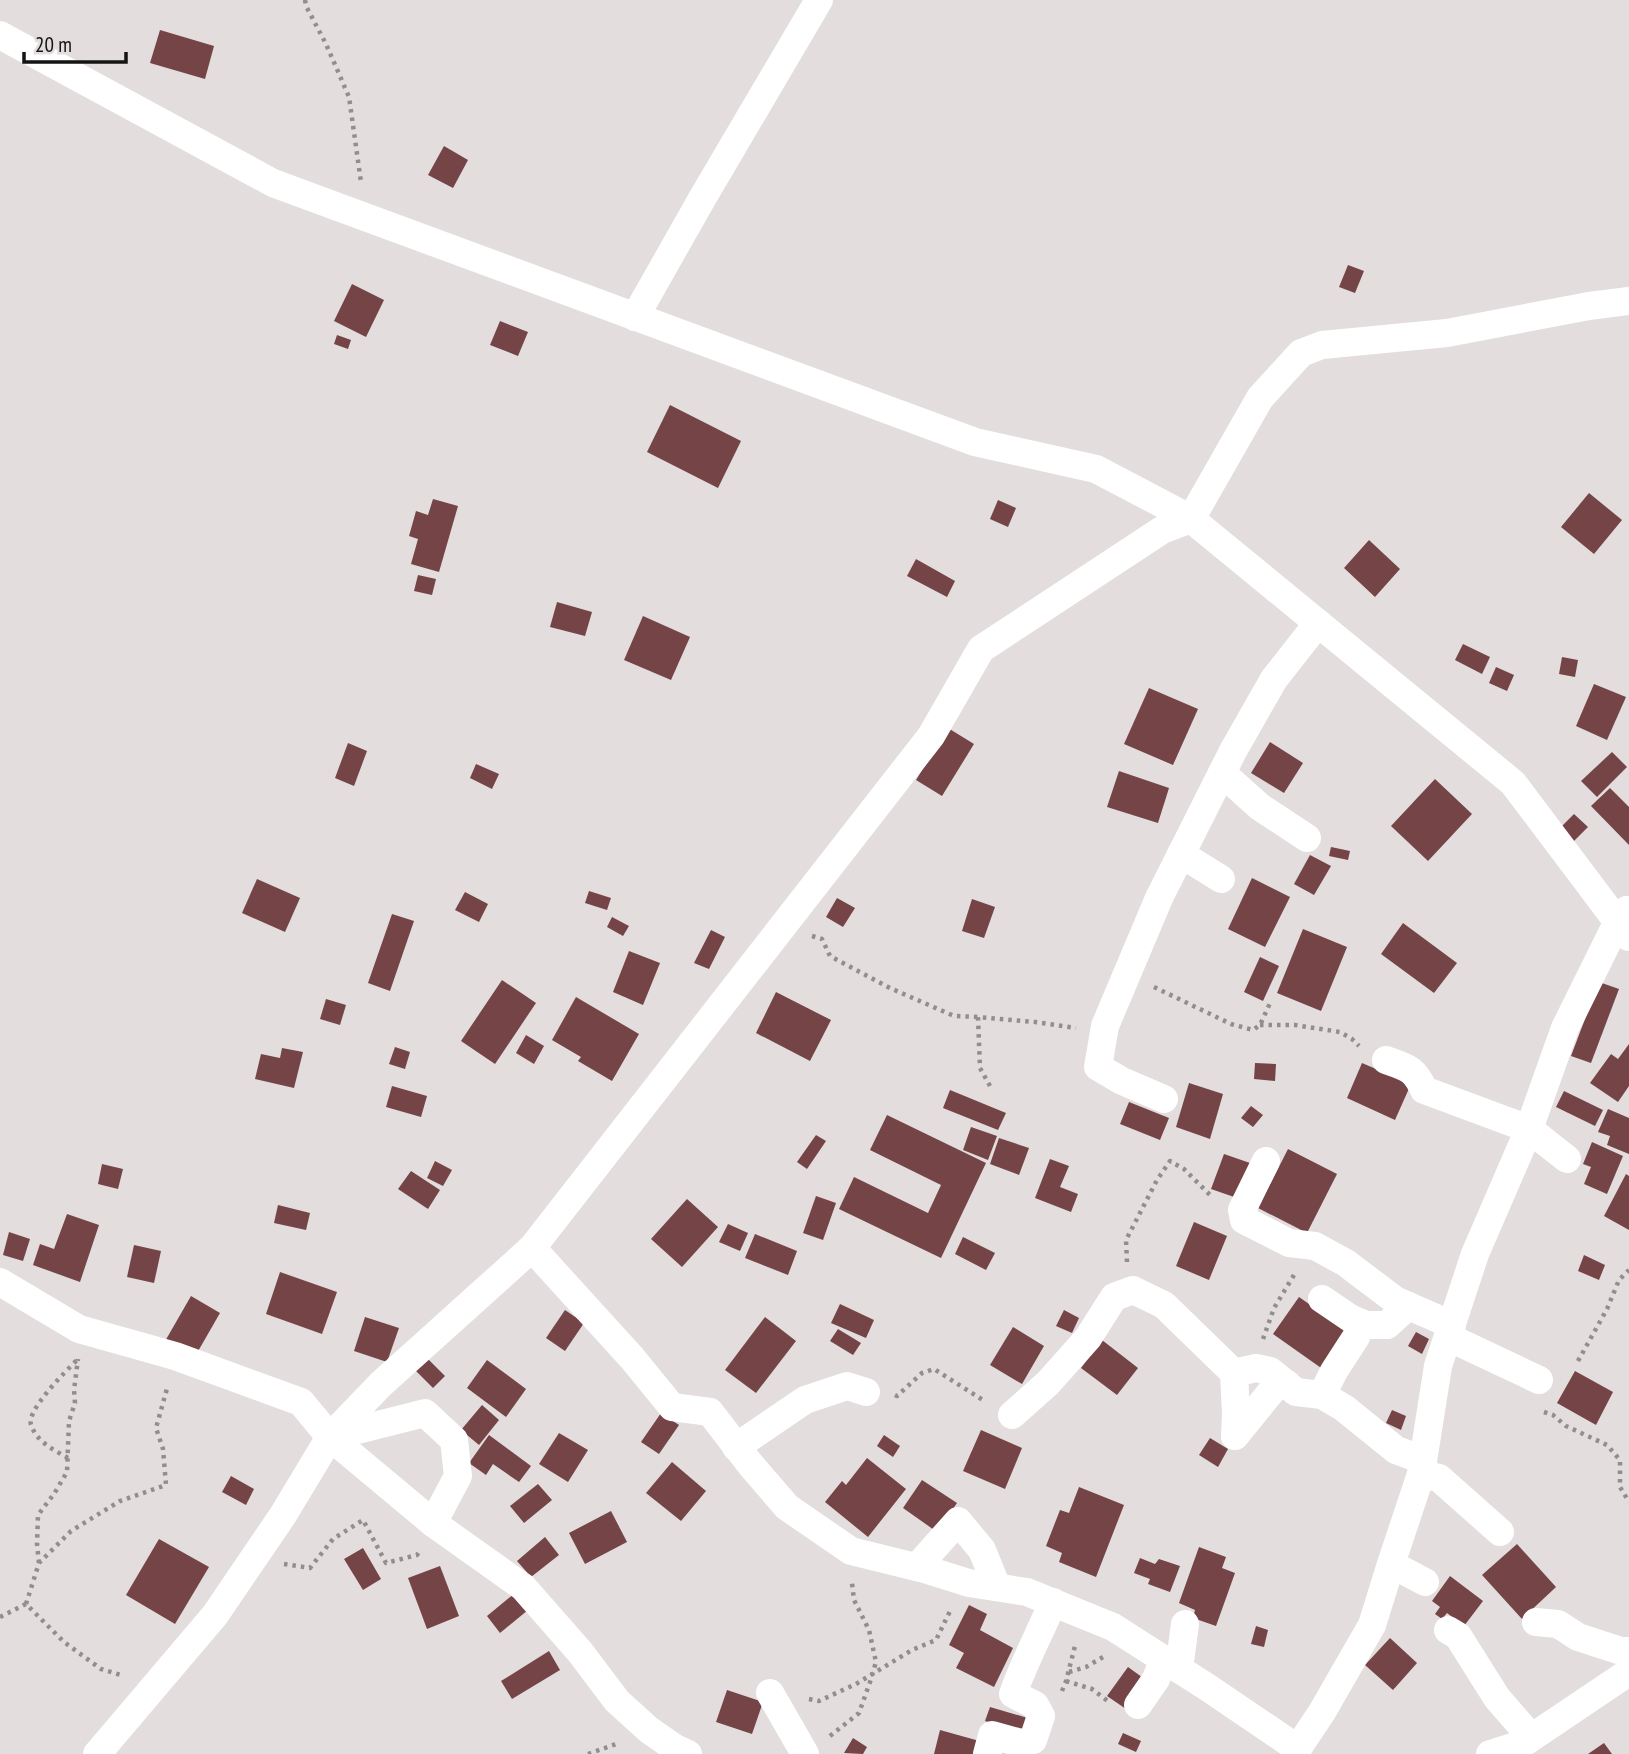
<svg xmlns="http://www.w3.org/2000/svg" width="1629" height="1754" viewBox="0 0 1629 1754" font-family="'PT Sans Narrow',sans-serif">
	<rect width="100%" height="100%" fill="#e3dddd"/>
	<g fill="#744446">
		<polygon points="160,30 214,46 205,79 150,63"/>
		<polygon points="444,146 468,160 453,188 428,175"/>
		<polygon points="1348,265 1364,271 1355,293 1339,287"/>
		<polygon points="352,284 384,300 366,337 334,321"/>
		<polygon points="500,321 528,332 518,356 490,345"/>
		<polygon points="337,335 351,340 348,349 334,344"/>
		<polygon points="670,405 741,441 718,488 647,452"/>
		<polygon points="1589,493 1622,520 1594,554 1561,527"/>
		<polygon points="433,499 458,506 439,572 411,564 418,539 409,536 416,511 428,515"/>
		<polygon points="998,500 1016,508 1008,527 990,519"/>
		<polygon points="1369,540 1400,569 1375,597 1344,568"/>
		<polygon points="916,559 955,581 947,597 907,576"/>
		<polygon points="418,575 436,579 432,595 414,591"/>
		<polygon points="557,602 592,612 585,636 550,627"/>
		<polygon points="643,616 690,637 671,680 624,660"/>
		<polygon points="1463,644 1490,657 1482,674 1455,660"/>
		<polygon points="1562,657 1578,660 1575,677 1559,674"/>
		<polygon points="1496,667 1514,675 1507,691 1489,683"/>
		<polygon points="1594,684 1626,697 1607,740 1576,726"/>
		<polygon points="1149,688 1198,709 1173,765 1124,744"/>
		<polygon points="948,728 974,744 942,796 916,780"/>
		<polygon points="1270,742 1303,763 1284,793 1251,773"/>
		<polygon points="348,743 367,751 354,786 335,778"/>
		<polygon points="1612,752 1627,767 1597,797 1581,781"/>
		<polygon points="476,764 499,774 492,789 470,778"/>
		<polygon points="1119,771 1169,788 1158,823 1107,807"/>
		<polygon points="1435,779 1472,814 1428,861 1391,826"/>
		<polygon points="1610,788 1629,807 1629,845 1591,806"/>
		<polygon points="1574,814 1588,827 1572,843 1558,830"/>
		<polygon points="1331,847 1350,851 1348,860 1329,856"/>
		<polygon points="1310,855 1331,866 1314,895 1294,884"/>
		<polygon points="1252,878 1290,897 1265,947 1228,929"/>
		<polygon points="257,879 300,898 285,932 242,913"/>
		<polygon points="589,891 611,898 607,910 585,903"/>
		<polygon points="465,892 488,904 479,922 455,910"/>
		<polygon points="837,898 855,908 843,927 826,917"/>
		<polygon points="972,899 995,907 984,938 962,931"/>
		<polygon points="392,914 414,921 390,991 368,983"/>
		<polygon points="612,917 629,926 623,936 607,927"/>
		<polygon points="1403,923 1457,963 1434,993 1381,954"/>
		<polygon points="1303,929 1347,947 1321,1011 1277,993"/>
		<polygon points="711,930 725,937 709,969 694,963"/>
		<polygon points="629,951 660,963 643,1005 613,992"/>
		<polygon points="1260,957 1279,966 1263,1001 1244,992"/>
		<polygon points="502,980 536,1003 495,1064 461,1041"/>
		<polygon points="1599,982 1619,989 1591,1063 1571,1056"/>
		<polygon points="776,992 831,1020 810,1061 756,1033"/>
		<polygon points="576,997 639,1034 612,1081 578,1061 581,1057 552,1040"/>
		<polygon points="326,999 346,1005 340,1025 320,1019"/>
		<polygon points="526,1035 544,1046 534,1064 516,1053"/>
		<polygon points="1629,1044 1629,1086 1618,1102 1590,1083 1611,1054 1618,1059"/>
		<polygon points="395,1047 410,1052 405,1069 389,1064"/>
		<polygon points="282,1048 303,1052 294,1088 255,1079 261,1054 280,1058"/>
		<polygon points="1255,1063 1276,1064 1275,1081 1254,1079"/>
		<polygon points="1362,1063 1411,1084 1395,1120 1347,1098"/>
		<polygon points="1189,1083 1223,1094 1210,1139 1176,1127"/>
		<polygon points="392,1086 427,1096 421,1117 386,1107"/>
		<polygon points="950,1090 1006,1113 998,1130 943,1108"/>
		<polygon points="1564,1091 1603,1110 1595,1126 1556,1107"/>
		<polygon points="1129,1102 1169,1118 1160,1140 1120,1124"/>
		<polygon points="1251,1106 1263,1115 1253,1127 1241,1118"/>
		<polygon points="1608,1109 1629,1118 1629,1154 1607,1145 1610,1136 1598,1132"/>
		<polygon points="887,1115 986,1163 941,1258 839,1209 854,1177 928,1213 941,1185 870,1150"/>
		<polygon points="971,1127 997,1136 988,1160 963,1150"/>
		<polygon points="816,1135 826,1141 807,1169 797,1162"/>
		<polygon points="999,1138 1029,1148 1019,1175 990,1164"/>
		<polygon points="1592,1142 1623,1156 1607,1194 1584,1184 1591,1167 1583,1164"/>
		<polygon points="1288,1149 1337,1174 1307,1233 1258,1208"/>
		<polygon points="1224,1154 1250,1163 1237,1198 1211,1189"/>
		<polygon points="1050,1159 1069,1166 1060,1187 1078,1194 1071,1212 1035,1198"/>
		<polygon points="435,1161 452,1170 443,1186 427,1178"/>
		<polygon points="102,1164 123,1169 118,1189 98,1184"/>
		<polygon points="411,1171 440,1190 428,1209 398,1189"/>
		<polygon points="1626,1174 1629,1176 1629,1230 1604,1216"/>
		<polygon points="816,1196 836,1203 823,1240 803,1233"/>
		<polygon points="687,1199 718,1227 682,1267 651,1239"/>
		<polygon points="278,1205 310,1213 306,1230 274,1223"/>
		<polygon points="67,1214 99,1225 80,1282 33,1265 40,1244 54,1249"/>
		<polygon points="1194,1222 1227,1236 1209,1280 1176,1266"/>
		<polygon points="728,1224 748,1233 740,1251 719,1242"/>
		<polygon points="9,1232 30,1239 23,1261 3,1255"/>
		<polygon points="755,1234 797,1251 788,1275 745,1258"/>
		<polygon points="963,1237 995,1253 986,1270 955,1254"/>
		<polygon points="134,1245 161,1251 154,1283 127,1277"/>
		<polygon points="1584,1255 1605,1265 1599,1280 1578,1271"/>
		<polygon points="280,1272 337,1292 322,1334 266,1314"/>
		<polygon points="191,1296 220,1313 193,1360 164,1343"/>
		<polygon points="1299,1297 1349,1332 1324,1370 1273,1334"/>
		<polygon points="840,1304 874,1320 866,1338 831,1323"/>
		<polygon points="565,1310 584,1323 565,1351 546,1338"/>
		<polygon points="1064,1310 1079,1318 1072,1333 1056,1326"/>
		<polygon points="365,1317 399,1328 387,1362 354,1351"/>
		<polygon points="765,1317 796,1341 756,1393 725,1370"/>
		<polygon points="1013,1327 1044,1346 1022,1384 990,1365"/>
		<polygon points="838,1329 861,1343 853,1355 830,1341"/>
		<polygon points="1416,1332 1429,1339 1422,1354 1408,1346"/>
		<polygon points="1102,1340 1138,1368 1117,1395 1081,1368"/>
		<polygon points="427,1358 445,1376 433,1388 415,1370"/>
		<polygon points="487,1360 526,1389 506,1417 467,1388"/>
		<polygon points="1575,1371 1613,1392 1596,1425 1557,1403"/>
		<polygon points="482,1405 499,1420 479,1445 461,1430"/>
		<polygon points="1392,1410 1406,1416 1401,1430 1386,1423"/>
		<polygon points="661,1413 679,1425 659,1454 641,1442"/>
		<polygon points="981,1430 1022,1448 1005,1489 963,1471"/>
		<polygon points="559,1433 588,1450 568,1482 539,1464"/>
		<polygon points="489,1435 531,1466 519,1482 493,1464 486,1475 469,1463"/>
		<polygon points="884,1435 900,1446 893,1457 877,1446"/>
		<polygon points="1210,1438 1228,1449 1218,1467 1199,1455"/>
		<polygon points="867,1458 906,1489 868,1537 825,1502 842,1481 846,1485"/>
		<polygon points="672,1462 706,1491 681,1521 646,1493"/>
		<polygon points="231,1476 254,1489 246,1505 222,1492"/>
		<polygon points="922,1480 957,1503 937,1532 903,1508"/>
		<polygon points="538,1484 552,1500 524,1523 510,1506"/>
		<polygon points="1079,1487 1124,1505 1096,1577 1059,1562 1062,1553 1046,1546 1060,1510 1069,1513"/>
		<polygon points="611,1511 627,1542 585,1564 569,1533"/>
		<polygon points="545,1537 559,1555 531,1577 517,1561"/>
		<polygon points="159,1539 209,1567 175,1624 126,1595"/>
		<polygon points="1517,1544 1556,1587 1522,1619 1482,1575"/>
		<polygon points="1199,1547 1226,1557 1222,1568 1235,1573 1216,1626 1193,1618 1195,1610 1179,1603"/>
		<polygon points="363,1548 381,1579 363,1590 344,1559"/>
		<polygon points="1140,1558 1155,1564 1159,1559 1180,1566 1170,1592 1148,1584 1150,1579 1134,1573"/>
		<polygon points="440,1566 459,1616 427,1629 408,1578"/>
		<polygon points="1450,1576 1483,1601 1464,1626 1447,1613 1442,1619 1435,1614 1440,1607 1432,1601"/>
		<polygon points="515,1593 528,1610 500,1633 487,1616"/>
		<polygon points="969,1605 987,1614 980,1630 1013,1648 994,1687 956,1668 964,1653 949,1645"/>
		<polygon points="1256,1626 1268,1630 1264,1647 1251,1644"/>
		<polygon points="1390,1638 1417,1663 1393,1690 1365,1665"/>
		<polygon points="549,1651 560,1670 512,1699 501,1681"/>
		<polygon points="1128,1667 1146,1680 1126,1709 1107,1696"/>
		<polygon points="727,1690 763,1702 752,1734 716,1722"/>
		<polygon points="990,1707 1031,1719 1026,1734 985,1721"/>
		<polygon points="940,1730 983,1742 980,1754 934,1754"/>
		<polygon points="1123,1733 1141,1741 1136,1752 1118,1744"/>
		<polygon points="853,1738 867,1747 863,1754 844,1753"/>
		<polygon points="1604,1743 1612,1754 1588,1754"/>
	</g>
	<g fill="none" stroke-linecap="round" stroke-linejoin="round">
		<g stroke="#938e8e" stroke-width="4.5" stroke-dasharray="3.5 5" stroke-linecap="butt">
			<polyline points="305,0 306,6 326,44 349,97 361,182"/>
			<polyline points="812,936 822,939 830,956 890,988 954,1016 978,1017"/>
			<polyline points="1154,987 1231,1024 1253,1030 1260,1025 1271,1001"/>
			<polyline points="1260,1025 1295,1025 1340,1032 1352,1039 1359,1046"/>
			<polyline points="990,1086 980,1068 978,1017 1035,1022 1076,1028"/>
			<polyline points="1127,1262 1126,1240 1157,1180 1170,1161 1184,1169 1213,1198"/>
			<polyline points="1263,1339 1274,1308 1294,1275"/>
			<polyline points="1578,1361 1607,1309 1619,1280 1629,1270"/>
			<polyline points="895,1395 897,1396 922,1373 934,1369 986,1402"/>
			<polyline points="1544,1412 1553,1415 1566,1426 1607,1445 1620,1460 1620,1487 1629,1502"/>
			<path d="M68,1458C54,1450 37,1442 31,1425C26,1410 67,1370 78,1359"/>
			<polyline points="39,1563 37,1544 38,1515 54,1494 67,1472 69,1421 75,1403 74,1390 78,1359"/>
			<polyline points="284,1564 310,1568 333,1539 363,1520 386,1563 417,1555 421,1549"/>
			<polyline points="26,1604 39,1563 71,1531 120,1501 166,1485 163,1449 156,1428 168,1385"/>
			<polyline points="0,1617 26,1604 64,1642 101,1669 124,1676"/>
			<polyline points="1069,1672 1086,1667 1103,1657"/>
			<polyline points="1066,1681 1092,1689 1109,1702"/>
			<polyline points="1062,1691 1066,1681 1075,1646"/>
			<polyline points="809,1699 819,1701 856,1684 912,1650 936,1640 951,1609"/>
			<polyline points="830,1736 859,1713 870,1682 876,1662 869,1630 854,1600 852,1583"/>
			<polyline points="588,1754 619,1743"/>
		</g>
		<g stroke="#fff" stroke-width="28">
			<polyline points="0,35 273,183 975,442 1096,469 1191,519 1513,783 1629,937"/>
			<polyline points="635,317 703,197 819,0"/>
			<polyline points="1222,773 1260,807 1307,838"/>
			<polyline points="1181,854 1221,879"/>
			<path d="M1386,1060C1408,1068 1414,1068 1424,1090L1529,1129L1567,1159"/>
			<polyline points="1164,1099 1122,1081 1098,1067 1105,1026 1159,898 1233,751 1274,679 1318,623"/>
			<polyline points="1266,1161 1242,1210 1244,1220 1289,1243 1315,1246 1346,1263 1395,1300 1452,1325"/>
			<polyline points="532,1248 632,1358 672,1407 710,1412 750,1464 787,1507 851,1551 924,1569 969,1583 1027,1592 1113,1627 1207,1687 1297,1748"/>
			<polyline points="0,1282 79,1329 175,1356 301,1402 330,1437 433,1523 523,1587 580,1652 617,1701 649,1730 675,1748 688,1754"/>
			<polyline points="1322,1299 1350,1318 1361,1323 1367,1325 1387,1325 1408,1306"/>
			<polyline points="1448,1337 1539,1380"/>
			<polyline points="1234,1373 1236,1413 1235,1436"/>
			<polyline points="1322,1395 1334,1371 1356,1337 1361,1323"/>
			<polyline points="1012,1415 1048,1383 1088,1338 1114,1297 1133,1290 1164,1305 1234,1373 1256,1368 1270,1371 1296,1392 1322,1395 1344,1408 1396,1450 1423,1460"/>
			<polyline points="1235,1436 1274,1388 1287,1384"/>
			<polyline points="330,1437 425,1413 454,1440 458,1476 433,1523"/>
			<polyline points="736,1447 805,1400 847,1386 866,1392"/>
			<polyline points="1421,1474 1439,1478 1500,1532"/>
			<polyline points="1391,1564 1425,1582"/>
			<polyline points="917,1567 958,1521 982,1550 997,1587"/>
			<polyline points="1536,1622 1558,1624 1578,1637 1621,1651 1629,1651"/>
			<polyline points="1448,1630 1458,1636 1497,1698 1531,1737"/>
			<polyline points="1179,1669 1185,1624"/>
			<polyline points="770,1693 805,1754"/>
			<polyline points="1138,1705 1156,1679 1164,1659"/>
			<polyline points="97,1754 215,1615 283,1515 330,1437 381,1384 532,1248 931,736 981,649 1162,530 1191,519 1260,398 1301,353 1322,345 1447,333 1589,306 1629,301"/>
			<path d="M987,1754L992,1735L1021,1743L1033,1740L1041,1716L1035,1705L1013,1694C1024,1662 1040,1633 1053,1602"/>
			<polyline points="1294,1754 1322,1712 1372,1625 1391,1564 1421,1474 1438,1366 1475,1254 1529,1129 1565,1028 1617,923 1627,910"/>
			<polyline points="1490,1754 1522,1744 1629,1672"/>
		</g>
	</g>
	<path d="M24 52v10h102v-10" fill="none" stroke="#151313" stroke-width="3.5"/>
	<text x="35" y="52" font-size="21" fill="#151313" stroke="#e3dddd" stroke-width="5" paint-order="stroke">20 m</text>
</svg>
